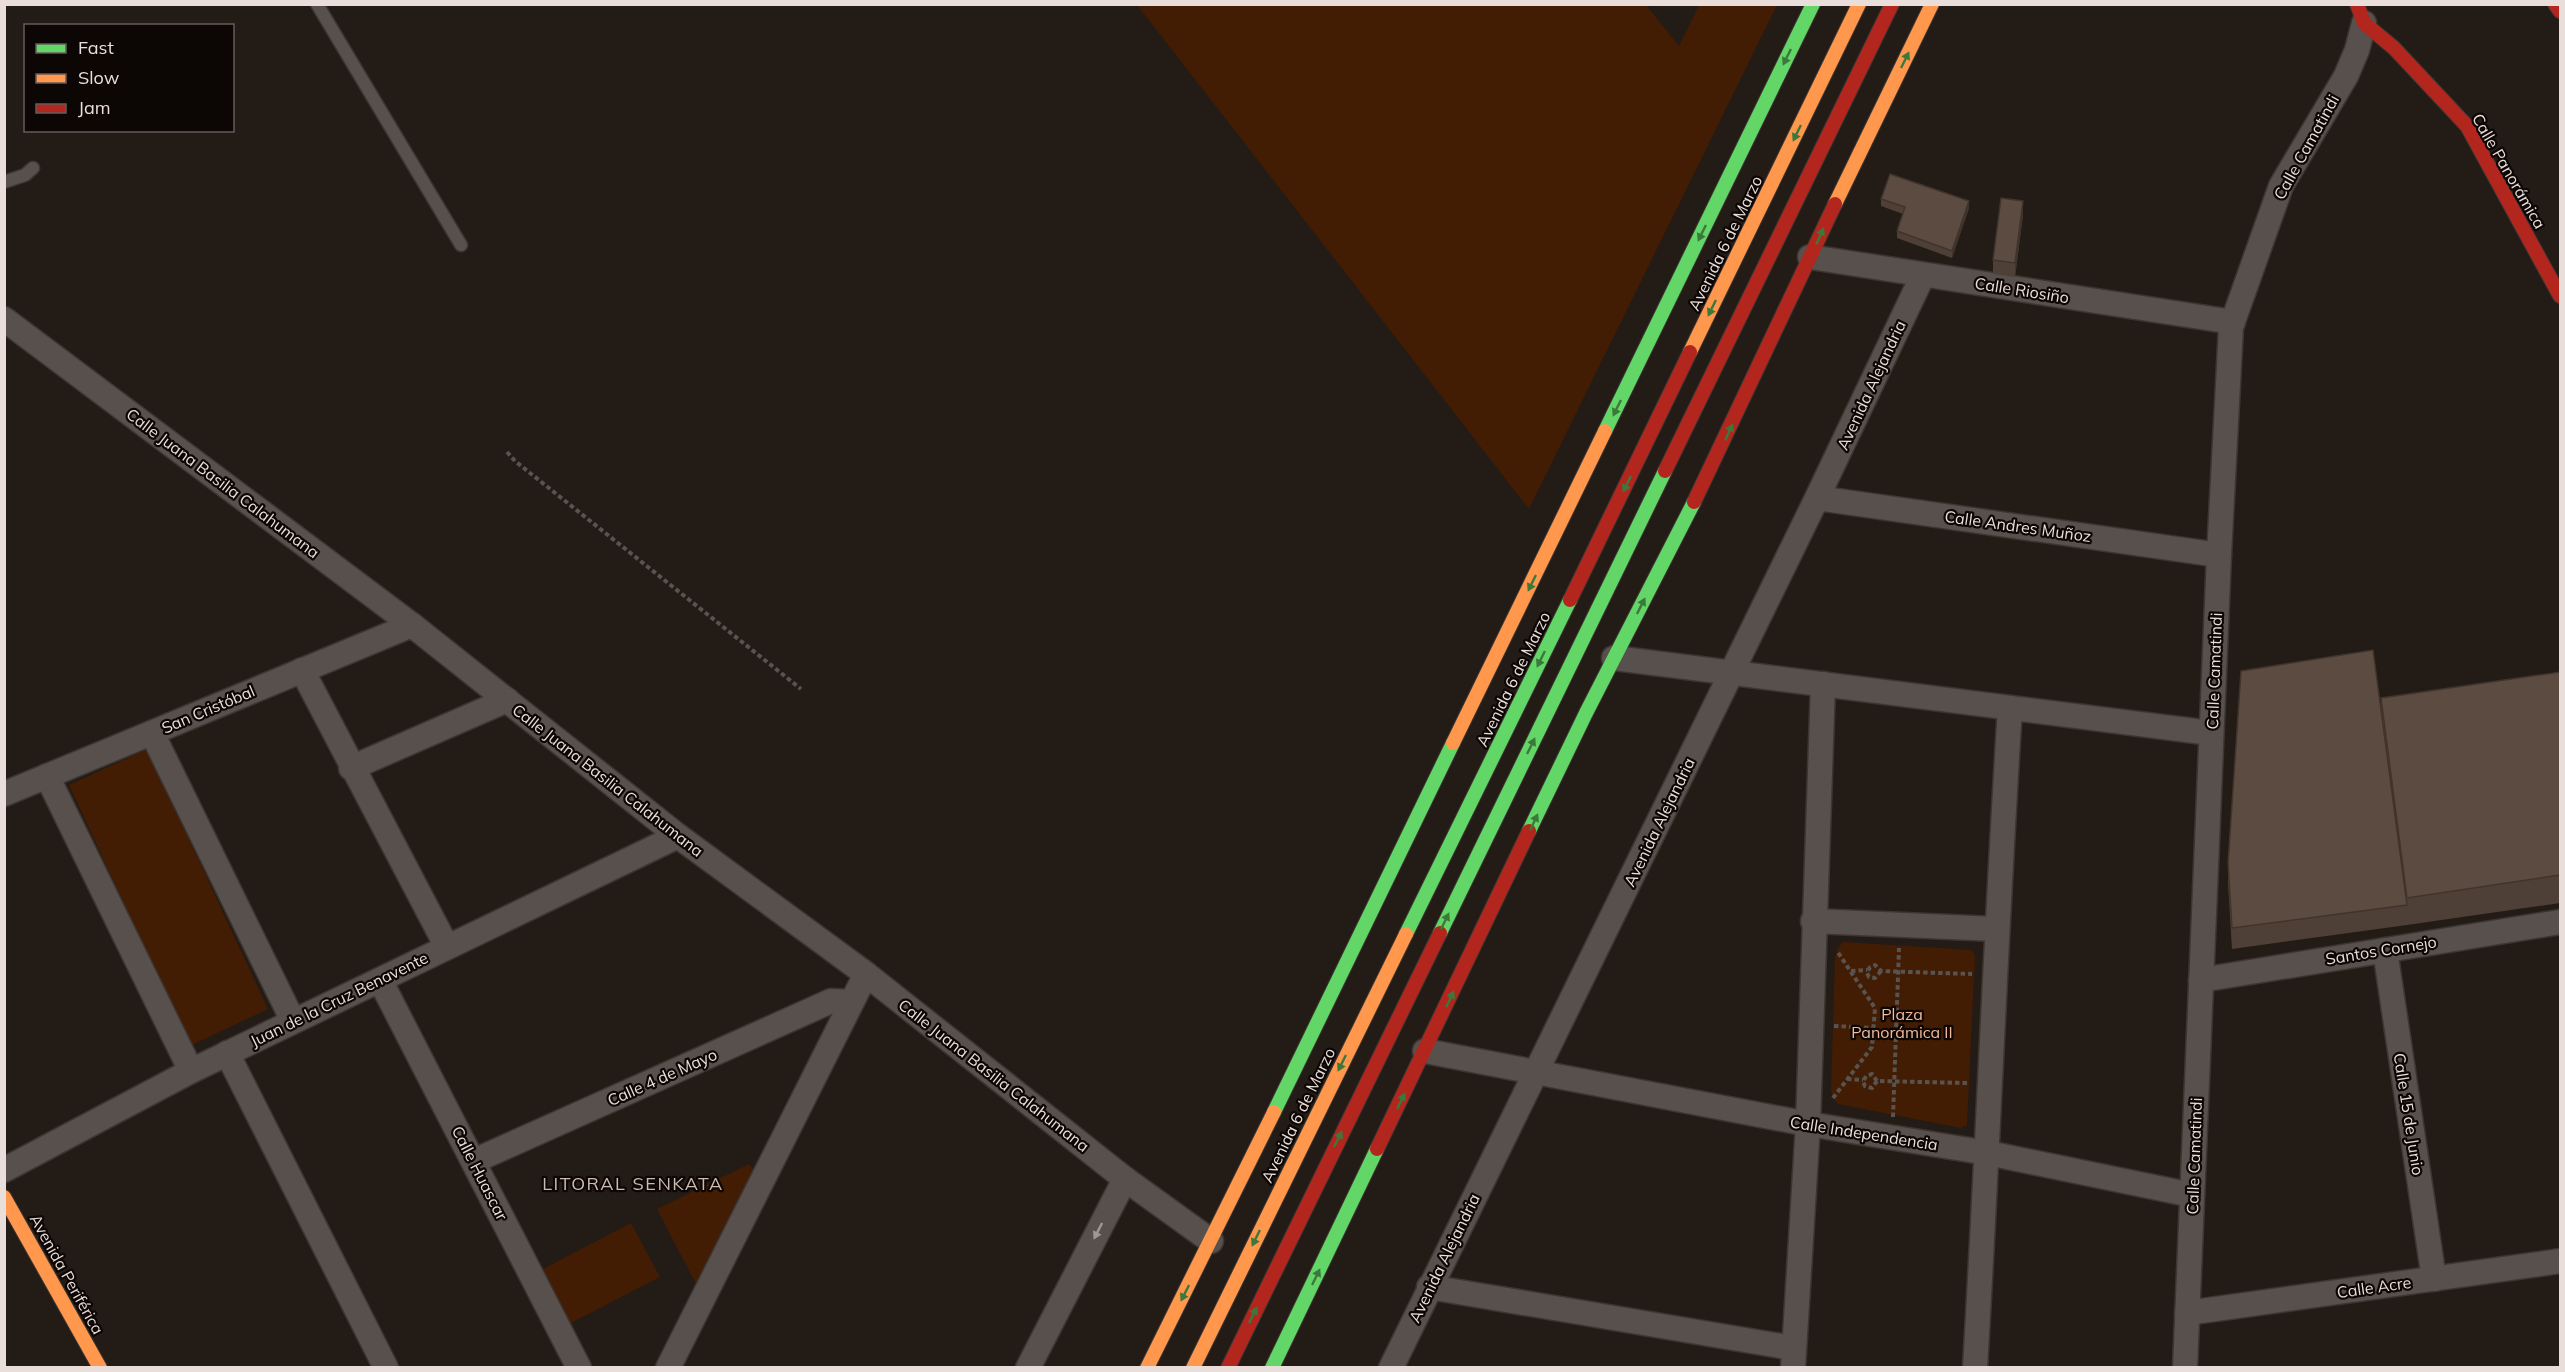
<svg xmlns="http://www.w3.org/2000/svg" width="2565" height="1372" viewBox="0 0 2565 1372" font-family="Mulish,sans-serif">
	<rect width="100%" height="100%" fill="#231b16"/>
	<g fill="#421c03">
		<polygon points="1137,5 1646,5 1679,46 1699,5 1777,5 1529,509"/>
		<polygon points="147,749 268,1009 190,1046 69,785"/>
		<polygon points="1843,942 1972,950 1975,956 1967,1125 1961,1128 1838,1104 1833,1098 1831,1090 1835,957 1838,948"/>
		<polygon points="749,1164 761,1180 709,1284 695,1282 657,1209"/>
		<polygon points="631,1223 660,1277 569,1324 541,1270"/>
	</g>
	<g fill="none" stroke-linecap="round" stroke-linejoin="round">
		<defs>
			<g id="lane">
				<polyline points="317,4 461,245"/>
				<polyline points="4,182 25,175 33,168"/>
			</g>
			<g id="street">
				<polyline points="1810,257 2233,322"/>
				<polyline points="4,319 412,625 678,836 866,974 1125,1179 1211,1241"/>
				<polyline points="1817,498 2219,555"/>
				<polyline points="1614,658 2211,733"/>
				<polyline points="302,670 447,947"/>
				<polyline points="152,733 293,1021"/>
				<polyline points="351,768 507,700"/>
				<polyline points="47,776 191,1071"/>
				<polyline points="4,794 412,625"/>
				<polyline points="1813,921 1996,929"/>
				<polyline points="2385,950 2434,1279"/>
				<polyline points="380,980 579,1368"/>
				<polyline points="2201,980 2560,922"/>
				<polyline points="1425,1051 1808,1124 1988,1153 2192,1195"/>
				<polyline points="227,1053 386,1368"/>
				<polyline points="474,1161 831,1001 851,1002"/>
				<polyline points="4,1170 191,1071 678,836"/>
				<polyline points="1429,1287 1793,1348"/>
				<polyline points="2187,1313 2560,1261"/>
				<polyline points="668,1368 866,974"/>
				<polyline points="1028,1368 1125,1179"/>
				<polyline points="1391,1368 1817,498 1923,275"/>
				<polyline points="1793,1368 1808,1124 1823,684"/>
				<path d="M1975,1368C1988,1148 1996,927 2010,708"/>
				<polyline points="2185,1368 2219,555 2231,327 2281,186 2346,76 2357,50 2364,23"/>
			</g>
			<g id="fast">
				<polyline points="1605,431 1813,4"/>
				<polyline points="1529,831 1586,713 1694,502"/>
				<polyline points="1440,933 1665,471"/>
				<polyline points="1406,934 1570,600"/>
				<polyline points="1274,1112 1453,743"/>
				<polyline points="1272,1368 1377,1149"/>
			</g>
			<g id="slow">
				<polyline points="1835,204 1932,4"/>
				<polyline points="1690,352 1859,4"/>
				<polyline points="1453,743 1605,431"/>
				<polyline points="4,1197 100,1368"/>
				<polyline points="1147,1368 1274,1112"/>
				<polyline points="1193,1368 1406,934"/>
			</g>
			<g id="jam">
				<polyline points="2357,4 2364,23 2394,48 2467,126 2560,296"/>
				<polyline points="2555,4 2560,11"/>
				<polyline points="1665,471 1892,4"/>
				<polyline points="1694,502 1835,204"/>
				<polyline points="1570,600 1690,352"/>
				<polyline points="1377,1149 1529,831"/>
				<polyline points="1228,1368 1440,933"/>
			</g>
		</defs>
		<use href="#lane" stroke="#3c3532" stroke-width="15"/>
		<use href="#street" stroke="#3c3532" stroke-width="27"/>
		<use href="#fast" stroke="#3c3532" stroke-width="16"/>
		<use href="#slow" stroke="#3c3532" stroke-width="16"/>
		<use href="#jam" stroke="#3c3532" stroke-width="16"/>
		<g stroke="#59534f" stroke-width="4" stroke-dasharray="4.5 3" stroke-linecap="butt">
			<polyline points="507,452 515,461 801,689"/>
			<polyline points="1851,971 1867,970"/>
			<polyline points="1881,971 1875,978 1869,977 1867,973 1870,967 1875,965 1881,971 1972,974"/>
			<polyline points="1834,1026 1874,1028"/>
			<polyline points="1847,1079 1863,1080"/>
			<polyline points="1877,1081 1872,1088 1865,1086 1863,1082 1866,1076 1872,1074 1877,1081 1968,1083"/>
			<polyline points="1833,1098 1872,1047 1875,1008 1837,951"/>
			<polyline points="1893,1117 1899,948"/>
		</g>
		<use href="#lane" stroke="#57504d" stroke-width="12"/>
		<use href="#street" stroke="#57504d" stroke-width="24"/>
		<use href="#fast" stroke="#63d668" stroke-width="14"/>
		<use href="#slow" stroke="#ff974d" stroke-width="14"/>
		<use href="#jam" stroke="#b3261e" stroke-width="14"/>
	</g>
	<g fill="#4f4037">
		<polygon points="1881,199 1969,208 1952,258 1897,238 1897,231 1903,214 1881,206"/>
		<polygon points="2023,215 2015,277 1993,274 1993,260"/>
		<polygon points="2560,672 2560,903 2407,925 2232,949 2228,884 2228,863 2381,705"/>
	</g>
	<g fill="#40342d">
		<polygon points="1969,201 1969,208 1952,258 1952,251"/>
		<polygon points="2023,201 2023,215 2015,277 2015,263"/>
	</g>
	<g fill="#5c4b40" stroke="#40342d" stroke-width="1.5">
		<polygon points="1890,174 1969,201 1952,251 1897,231 1905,207 1881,199"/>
		<polygon points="2001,198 2023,201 2015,263 1993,260"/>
		<polygon points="2373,650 2407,905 2232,928 2228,863 2241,671"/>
		<polygon points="2560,672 2560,875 2407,898 2381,698"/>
	</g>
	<defs><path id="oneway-solid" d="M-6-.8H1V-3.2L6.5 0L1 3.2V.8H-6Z" transform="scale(1.5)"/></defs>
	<g fill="#3c783b">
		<use href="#oneway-solid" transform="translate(1787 57) rotate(116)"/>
		<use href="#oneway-solid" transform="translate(1905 60) rotate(-64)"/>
		<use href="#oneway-solid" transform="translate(1797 133) rotate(116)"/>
		<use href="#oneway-solid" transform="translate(1702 233) rotate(116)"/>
		<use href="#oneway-solid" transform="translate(1820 236) rotate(-66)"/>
		<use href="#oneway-solid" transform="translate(1712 308) rotate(116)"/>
		<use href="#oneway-solid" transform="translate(1617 408) rotate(116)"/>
		<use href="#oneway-solid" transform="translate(1729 432) rotate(-65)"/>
		<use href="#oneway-solid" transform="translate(1627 484) rotate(116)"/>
		<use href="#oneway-solid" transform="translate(1532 583) rotate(116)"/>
		<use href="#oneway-solid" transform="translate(1641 606) rotate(-63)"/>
		<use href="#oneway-solid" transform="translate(1541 659) rotate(116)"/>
		<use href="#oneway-solid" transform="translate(1531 746) rotate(-64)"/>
		<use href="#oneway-solid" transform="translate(1534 822) rotate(-65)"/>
		<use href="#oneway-solid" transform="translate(1445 921) rotate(-64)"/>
		<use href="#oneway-solid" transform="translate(1450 999) rotate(-65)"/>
		<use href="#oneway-solid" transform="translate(1342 1063) rotate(116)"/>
		<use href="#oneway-solid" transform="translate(1401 1101) rotate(-64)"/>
		<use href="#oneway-solid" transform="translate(1338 1139) rotate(-64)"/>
		<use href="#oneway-solid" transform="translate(1256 1238) rotate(116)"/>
		<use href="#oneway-solid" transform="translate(1316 1277) rotate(-64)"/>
		<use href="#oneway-solid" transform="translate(1185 1293) rotate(117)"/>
		<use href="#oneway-solid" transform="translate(1253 1315) rotate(-64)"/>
	</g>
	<use fill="#a09793" href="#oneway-solid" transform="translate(1098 1231) rotate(117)"/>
	<g text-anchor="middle" stroke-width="4.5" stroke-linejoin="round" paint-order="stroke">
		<g font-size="16" fill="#e9ded9" stroke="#0c0604">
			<text transform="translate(2306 147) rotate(-61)" y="6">Calle Camatindi</text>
			<text transform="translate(2509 171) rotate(60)" y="6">Calle Panorámica</text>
			<text transform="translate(1725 243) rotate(-64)" y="6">Avenida 6 de Marzo</text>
			<text transform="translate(2022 290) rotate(9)" y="6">Calle Riosiño</text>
			<text transform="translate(1871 385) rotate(-65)" y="6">Avenida Alejandria</text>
			<text transform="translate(223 483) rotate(37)" y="6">Calle Juana Basilia Calahumana</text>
			<text transform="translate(2018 526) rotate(8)" y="6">Calle Andres Muñoz</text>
			<text transform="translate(2214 671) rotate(-88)" y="6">Calle Camatindi</text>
			<text transform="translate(1513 679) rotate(-64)" y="6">Avenida 6 de Marzo</text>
			<text transform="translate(208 709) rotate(-23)" y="6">San Cristóbal</text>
			<text transform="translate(608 780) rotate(38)" y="6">Calle Juana Basilia Calahumana</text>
			<text transform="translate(1659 822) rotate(-64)" y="6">Avenida Alejandria</text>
			<text transform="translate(2381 950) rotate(-9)" y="6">Santos Cornejo</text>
			<text transform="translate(339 999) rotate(-26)" y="6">Juan de la Cruz Benavente</text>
			<text transform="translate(994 1075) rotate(38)" y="6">Calle Juana Basilia Calahumana</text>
			<text transform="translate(662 1077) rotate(-24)" y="6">Calle 4 de Mayo</text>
			<text transform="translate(2409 1114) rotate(81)" y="6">Calle 15 de Junio</text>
			<text transform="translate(1298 1115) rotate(-64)" y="6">Avenida 6 de Marzo</text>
			<text transform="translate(1864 1133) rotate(9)" y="6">Calle Independencia</text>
			<text transform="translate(2194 1156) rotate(-88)" y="6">Calle Camatindi</text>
			<text transform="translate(480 1173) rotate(63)" y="6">Calle Huascar</text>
			<text transform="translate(1444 1258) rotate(-64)" y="6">Avenida Alejandria</text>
			<text transform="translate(67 1274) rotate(61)" y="6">Avenida Periférica</text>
			<text transform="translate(2374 1287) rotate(-8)" y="6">Calle Acre</text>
		</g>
		<g font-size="16" fill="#f6ba97" stroke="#0c0604">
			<text x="1902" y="1020">Plaza<tspan x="1902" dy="18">Panorámica II</tspan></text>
		</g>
		<g font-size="18" letter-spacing="1.5" fill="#cebaaf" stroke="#0c0604">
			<text x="633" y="1190">LITORAL SENKATA</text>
		</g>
	</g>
	<rect width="2565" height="1372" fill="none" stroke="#e9ded9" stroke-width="12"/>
	<rect x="24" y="24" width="210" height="108" fill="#0c0604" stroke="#645c59" stroke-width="1.5"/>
	<rect x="36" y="44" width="30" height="9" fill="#63d668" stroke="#645c59" stroke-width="1.5"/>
	<text x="78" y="54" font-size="18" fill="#e9ded9">Fast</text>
	<rect x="36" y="74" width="30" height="9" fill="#ff974d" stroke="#645c59" stroke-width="1.5"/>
	<text x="78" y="84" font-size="18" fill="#e9ded9">Slow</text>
	<rect x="36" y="104" width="30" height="9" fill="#b3261e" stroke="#645c59" stroke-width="1.5"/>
	<text x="78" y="114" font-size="18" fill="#e9ded9">Jam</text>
</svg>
